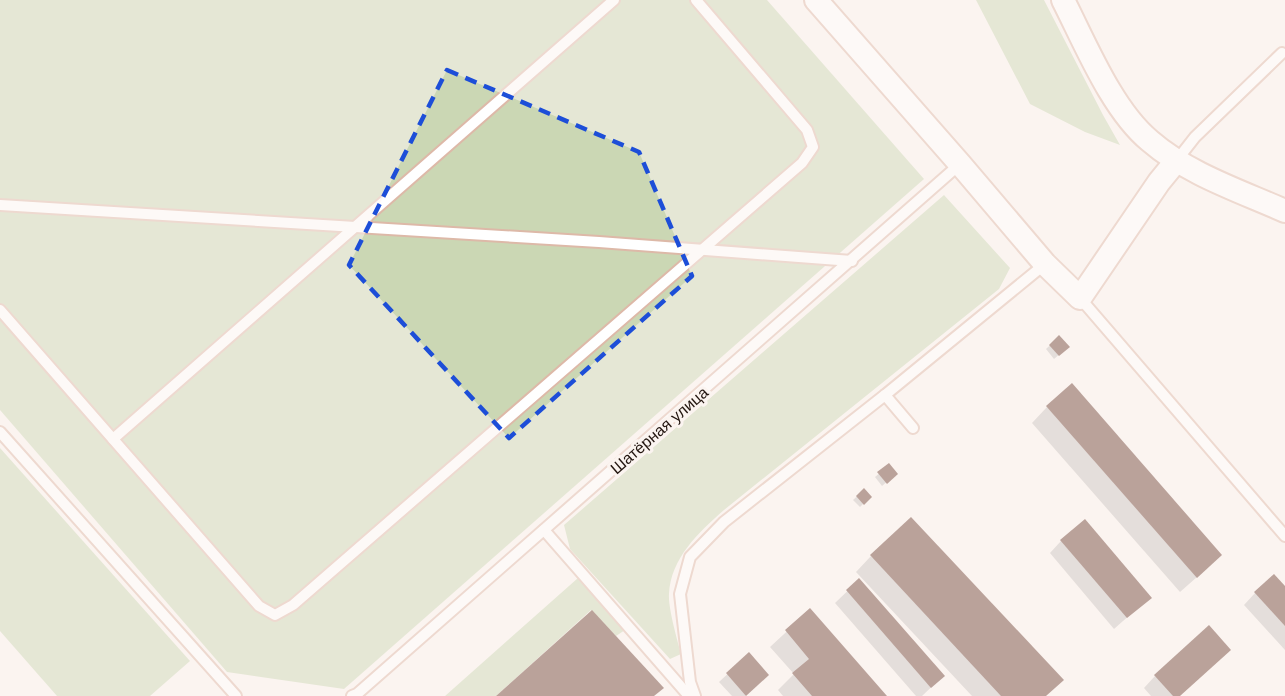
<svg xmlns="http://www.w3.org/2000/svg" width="1285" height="696" viewBox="0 0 1285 696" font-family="Arial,sans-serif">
	<rect width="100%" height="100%" fill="#fbf4f0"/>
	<g fill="#cbd7b4">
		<polygon points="0,0 767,0 924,179 344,689 227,672 0,410"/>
		<polygon points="976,0 1044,0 1103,115 1120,145 1085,132 1030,104"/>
		<path d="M944,195L1010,268L999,289L724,510C698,533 671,558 669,594C668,608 677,639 681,654L670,659L570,549L564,525Z"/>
		<polygon points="0,448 190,661 150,696 57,696 0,631"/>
		<polygon points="578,578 625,630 616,636 591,610 496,696 445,696"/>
	</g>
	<g fill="#0003">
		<polygon points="1059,337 1068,347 1054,359 1046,349"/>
		<polygon points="1047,407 1205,570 1180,592 1032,423"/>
		<polygon points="889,465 896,474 882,486 875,477"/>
		<polygon points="864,490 870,497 860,507 853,500"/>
		<polygon points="1061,541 1149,598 1114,629 1050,553"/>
		<polygon points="871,556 1045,696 972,696 856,572"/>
		<polygon points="859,580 943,676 922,696 916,696 835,603"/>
		<polygon points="1285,588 1285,650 1244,605 1255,593"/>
		<polygon points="810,610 885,696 783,696 778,690 794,674 770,647"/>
		<polygon points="749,654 759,682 745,696 732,696 719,682"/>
		<polygon points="1155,676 1179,696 1151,696 1144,688"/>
	</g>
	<g fill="#6c3e32">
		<polygon points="1059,335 1070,347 1059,356 1049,345"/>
		<polygon points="1072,383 1222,555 1197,578 1046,406"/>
		<polygon points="889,463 898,474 887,484 877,472"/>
		<polygon points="864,488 872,497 864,505 856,496"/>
		<polygon points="911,517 1064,680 1046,696 1001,696 870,555"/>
		<polygon points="1085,519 1152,598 1127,618 1060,540"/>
		<polygon points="1274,574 1285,586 1285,626 1254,592"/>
		<polygon points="859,578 945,676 931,688 846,590"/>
		<polygon points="810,608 887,696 812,696 792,673 809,659 785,630"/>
		<polygon points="592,610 664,688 654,696 496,696"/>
		<polygon points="1209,625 1231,650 1180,696 1173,696 1154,675"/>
		<polygon points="749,652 769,675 746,696 726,673"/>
	</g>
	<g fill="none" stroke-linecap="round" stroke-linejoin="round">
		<defs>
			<g id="lane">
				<polyline points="1177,160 1195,137 1282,53"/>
				<polyline points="0,205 599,242 852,261"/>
				<polyline points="1080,298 1285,536"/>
				<polyline points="0,310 259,606 275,615 293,605 802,163 813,147 807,130 696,0"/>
				<polyline points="913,428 885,395 1045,264"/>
				<polyline points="0,432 236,696"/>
				<polyline points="113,439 614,0"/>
				<polyline points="544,530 689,696"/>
				<polyline points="352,696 357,694 960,164"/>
				<polyline points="695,696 690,682 680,594 690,557 724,522 885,395"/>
			</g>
			<g id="street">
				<polyline points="816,0 960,164 1045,264 1080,298 1159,182 1177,160"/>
				<path d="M1063,0C1085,43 1112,110 1150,141C1188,174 1240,191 1285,211"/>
			</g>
		</defs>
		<use href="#lane" stroke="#ddb9a8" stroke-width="14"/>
		<use href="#street" stroke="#ddb9a8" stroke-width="26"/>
		<use href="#lane" stroke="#fff" stroke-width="10"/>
		<use href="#street" stroke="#fff" stroke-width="22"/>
	</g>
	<path d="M0 0H1285V696H0ZM447,70L639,152L692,276L509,438L349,265Z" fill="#fbf4f0" fill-opacity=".55" fill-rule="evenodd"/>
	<path fill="none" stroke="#1d4ed8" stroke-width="4.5" stroke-dasharray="12 8" stroke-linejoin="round" d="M447,70L639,152L692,276L509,438L349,265Z"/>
	<g text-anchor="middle" stroke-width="6" stroke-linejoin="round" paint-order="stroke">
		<g font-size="16" fill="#231610" stroke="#fbf4f0">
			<text transform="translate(659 430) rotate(-41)" y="6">Шатёрная улица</text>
		</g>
	</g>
</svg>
